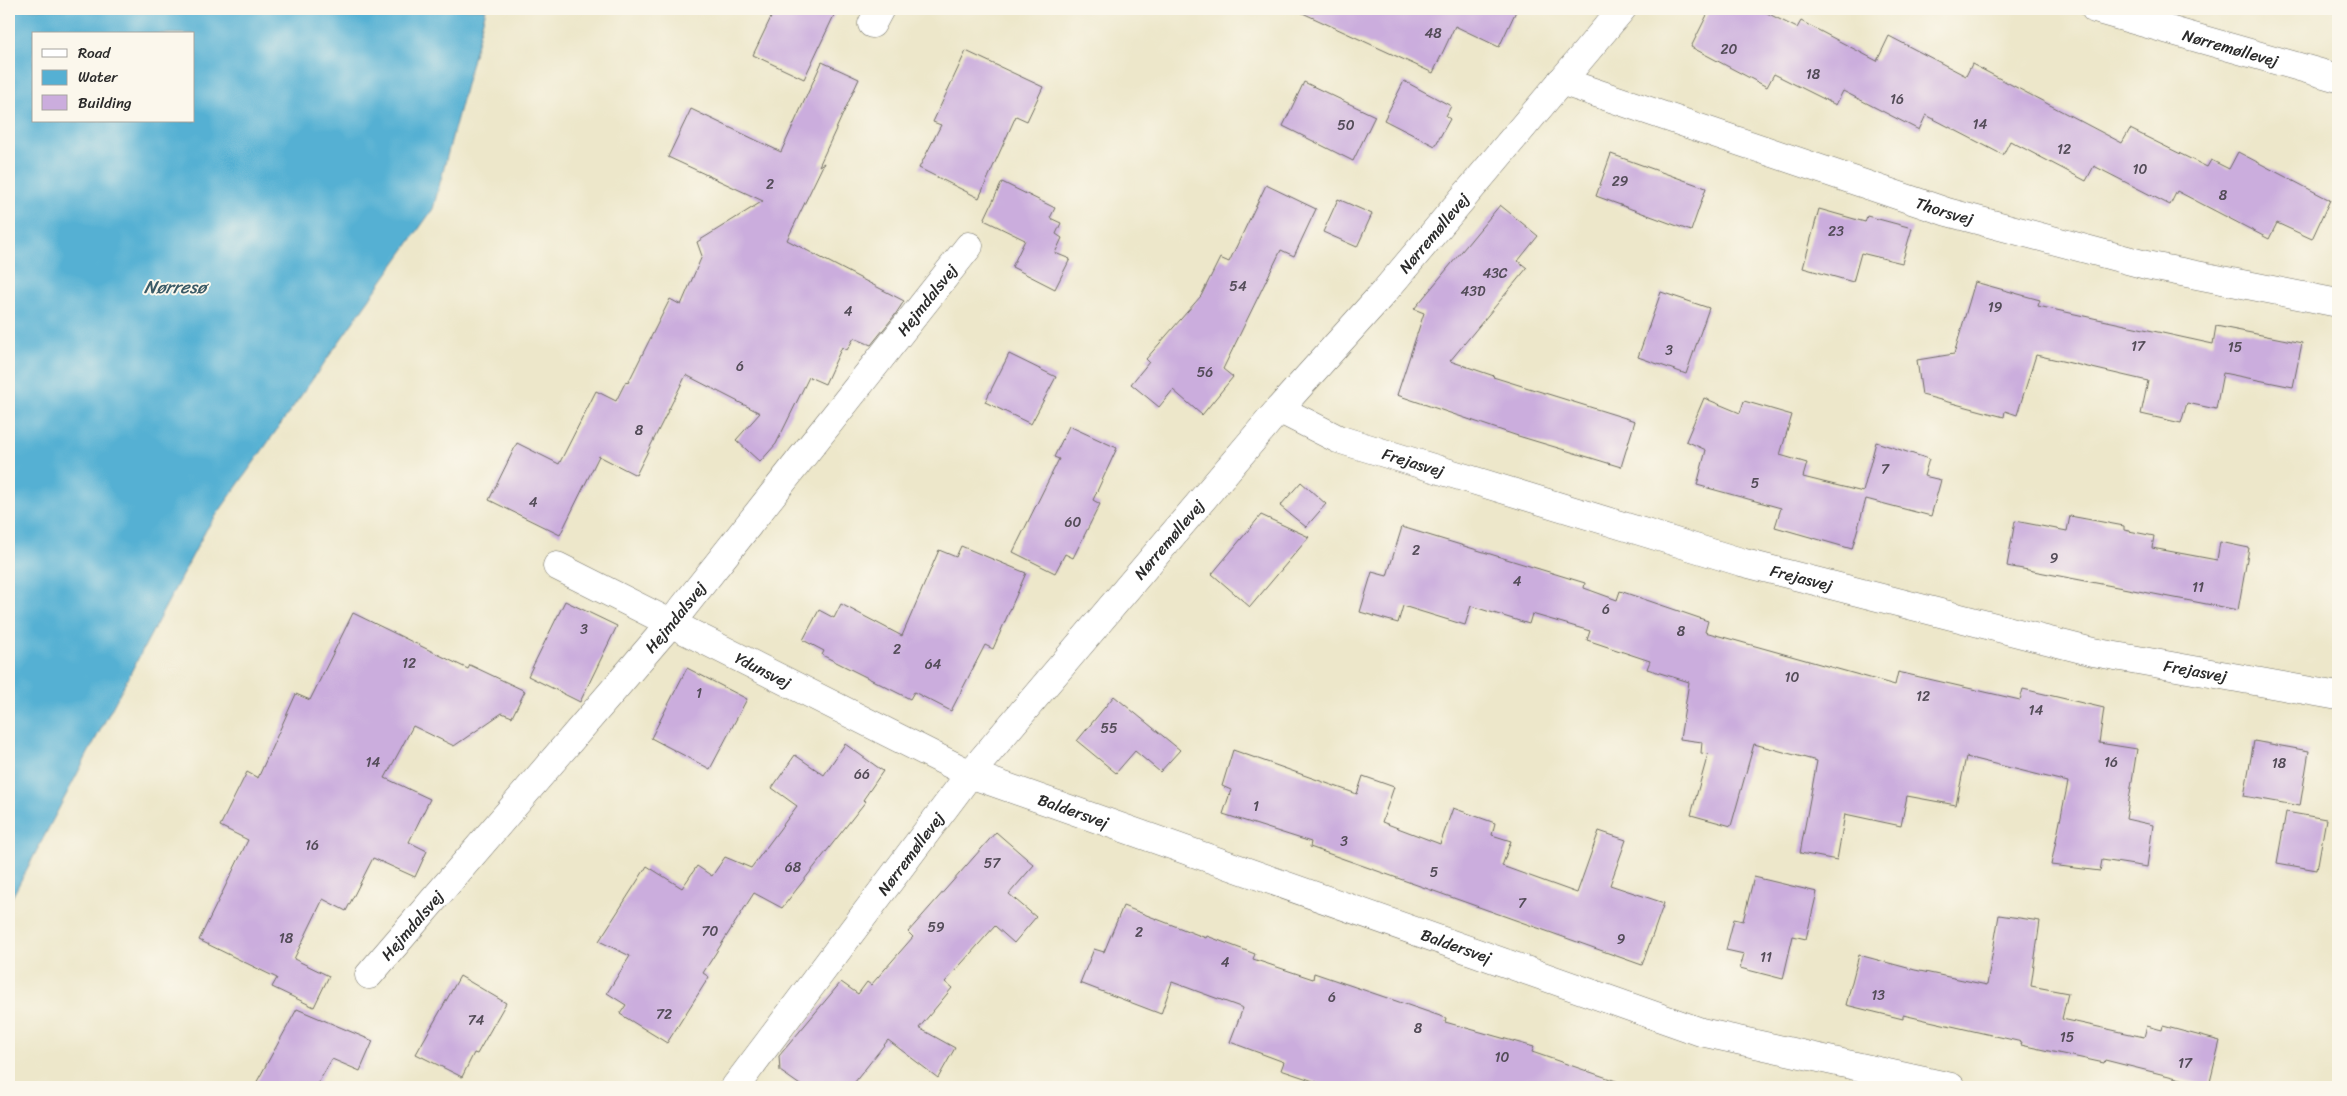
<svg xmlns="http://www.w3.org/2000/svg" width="2347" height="1096" viewBox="0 0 2347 1096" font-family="Sriracha,sans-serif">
	<rect width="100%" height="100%" fill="#fbf7ec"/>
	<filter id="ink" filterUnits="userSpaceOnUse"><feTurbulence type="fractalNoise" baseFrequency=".02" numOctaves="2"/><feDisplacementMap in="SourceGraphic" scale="10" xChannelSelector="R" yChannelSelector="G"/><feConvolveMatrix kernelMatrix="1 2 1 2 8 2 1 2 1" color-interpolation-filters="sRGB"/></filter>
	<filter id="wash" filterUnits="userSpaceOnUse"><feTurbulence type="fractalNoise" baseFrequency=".0096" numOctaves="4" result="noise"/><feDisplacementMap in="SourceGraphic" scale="20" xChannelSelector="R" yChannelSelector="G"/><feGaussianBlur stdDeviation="1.12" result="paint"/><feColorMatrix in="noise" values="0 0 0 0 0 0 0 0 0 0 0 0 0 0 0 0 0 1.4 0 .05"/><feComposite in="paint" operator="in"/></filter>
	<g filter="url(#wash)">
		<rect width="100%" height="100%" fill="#ede7ca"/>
		<path fill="#55b0d3" stroke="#406e7f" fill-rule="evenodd" d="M9,9H486L433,209L206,530L9,903ZM34,34H194V121H34Z"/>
		<g id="blocks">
			<g fill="#cbaddd">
				<polygon points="775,9 837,9 804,79 753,55"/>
				<polygon points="1294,9 1517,9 1499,47 1455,26 1433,73"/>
				<polygon points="1710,9 1759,9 1797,28 1801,21 1877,61 1889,36 1966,76 1972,64 2122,143 2130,129 2207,167 2211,160 2229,169 2238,152 2330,200 2312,239 2277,223 2269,239 2177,191 2170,205 2094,166 2086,181 2010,141 2003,155 1926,115 1919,130 1843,91 1836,105 1774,74 1767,87 1691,47"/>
				<polygon points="966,51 1043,87 1027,121 1016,116 979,198 919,168 941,125 933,122"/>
				<polygon points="822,62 859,79 819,166 824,163 787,240 904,301 895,315 871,345 854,338 847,350 842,347 825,384 809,377 776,444 760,462 736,440 760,413 686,375 636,475 599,456 560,535 489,500 517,443 559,464 596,391 616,401 626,381 628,383 670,299 681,305 702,256 697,242 763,201 668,157 691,109 781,152"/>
				<polygon points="1404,81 1451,106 1446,116 1450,119 1435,146 1384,120"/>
				<polygon points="1304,82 1375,116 1353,161 1283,126"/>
				<polygon points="1611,154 1706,188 1691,231 1596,196"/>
				<polygon points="1002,182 1055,208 1050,218 1061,223 1056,234 1062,238 1055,253 1070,259 1055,289 1012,267 1025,240 984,220"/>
				<polygon points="1266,185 1316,209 1294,256 1281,250 1223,369 1233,377 1202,415 1173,390 1159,407 1131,384 1149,362 1146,359 1201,296 1220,258 1229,262"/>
				<polygon points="1338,199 1372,214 1357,247 1323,232"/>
				<polygon points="1500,205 1538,236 1518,261 1527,268 1450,361 1494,376 1493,377 1635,421 1621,467 1515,435 1397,395 1424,313 1414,309"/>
				<polygon points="1819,209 1865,222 1867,216 1912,228 1902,263 1861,253 1853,282 1803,268"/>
				<polygon points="1975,282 2040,300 2038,306 2213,344 2216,326 2302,343 2293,387 2223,373 2216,409 2187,403 2181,423 2141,414 2148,381 2036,355 2017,415 2005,411 2004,417 1922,395 1917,360 1954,354"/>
				<polygon points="1661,292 1709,308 1686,374 1638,357"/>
				<polygon points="1009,354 1056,377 1031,424 985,402"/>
				<polygon points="1704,398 1740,413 1744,401 1792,415 1780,455 1807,463 1803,477 1863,492 1876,442 1929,459 1924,476 1941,480 1931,516 1866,499 1852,549 1775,527 1781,508 1697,485 1706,450 1686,441"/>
				<polygon points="1069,426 1117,448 1093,500 1100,504 1073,558 1065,554 1055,573 1013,552 1059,459 1054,457"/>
				<polygon points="1301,482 1326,504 1306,527 1280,506"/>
				<polygon points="1261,515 1309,537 1250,607 1212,574"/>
				<polygon points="2070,516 2124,526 2124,530 2154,536 2152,548 2217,560 2220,542 2249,548 2238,610 2007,566 2015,521 2067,531"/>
				<polygon points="1402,527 1585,583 1584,588 1617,600 1620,591 1708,621 1705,632 1895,685 1898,672 2020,700 2023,689 2104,708 2099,743 2137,749 2126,819 2153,825 2147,867 2102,860 2100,871 2051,865 2068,782 1966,757 1956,805 1907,796 1901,826 1845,814 1837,860 1800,853 1817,761 1754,744 1731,826 1691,815 1708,754 1701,753 1702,742 1680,739 1689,682 1647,669 1650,661 1587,640 1590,631 1532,614 1529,624 1471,606 1465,625 1403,606 1398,623 1360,612 1372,572 1387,576"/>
				<polygon points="961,546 1026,573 993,649 985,645 951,711 914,692 910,699 822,655 824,651 803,640 819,610 834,618 841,604 902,636 939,550 956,557"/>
				<polygon points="565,601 617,626 580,702 528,676"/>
				<polygon points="353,613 468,669 470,665 525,691 512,717 502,713 454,746 413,726 385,778 430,799 409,842 427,851 415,877 373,858 346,911 323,899 294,959 329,976 314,1007 272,987 277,978 199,940 248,840 220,826 247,772 258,778 296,694 310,700"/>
				<polygon points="687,668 747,699 710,769 651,738"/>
				<polygon points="1114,696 1180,750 1160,772 1135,751 1116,773 1077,741"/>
				<polygon points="2254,741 2309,751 2300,806 2244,796"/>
				<polygon points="845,744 883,771 863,800 866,801 782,908 754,893 703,973 709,977 667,1043 620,1014 626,1005 607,993 630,956 599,941 647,866 682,888 697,866 712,876 725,857 751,868 797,806 772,788 795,755 824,775"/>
				<polygon points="1233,750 1357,794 1363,776 1394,787 1382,822 1440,844 1453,808 1495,823 1492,835 1511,841 1502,866 1577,893 1599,831 1626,840 1610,885 1664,903 1642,965 1310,847 1311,842 1223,814 1231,790 1222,786"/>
				<polygon points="2286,812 2326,819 2317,870 2277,863"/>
				<polygon points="996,832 1034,865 1009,894 1036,917 1014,943 995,926 945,982 952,988 919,1028 955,1048 938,1078 888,1040 851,1087 803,1087 780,1071 779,1056 841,982 858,994 867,982 871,985 913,937 908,932"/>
				<polygon points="1754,877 1817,892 1806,939 1793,936 1783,979 1740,968 1744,954 1726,950 1734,919 1743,921"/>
				<polygon points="1123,906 1206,938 1207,936 1255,954 1253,959 1313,979 1314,973 1446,1018 1445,1022 1534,1047 1532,1052 1619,1082 1619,1087 1331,1087 1281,1070 1284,1062 1230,1042 1243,1008 1172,982 1161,1014 1080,983 1094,949 1104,952"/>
				<polygon points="1999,915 2040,921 2031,986 2068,993 2062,1019 2144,1037 2147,1026 2162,1030 2163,1026 2220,1041 2209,1086 2105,1060 2104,1063 2021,1045 2022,1042 1903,1015 1903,1019 1846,1005 1859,955 1915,970 1987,985"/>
				<polygon points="460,976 506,1003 477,1054 474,1053 462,1077 416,1054"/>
				<polygon points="297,1009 373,1041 360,1071 332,1059 316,1087 254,1087"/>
			</g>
		</g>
	</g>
	<g filter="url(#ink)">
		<use href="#blocks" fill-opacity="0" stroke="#6f6d63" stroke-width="1"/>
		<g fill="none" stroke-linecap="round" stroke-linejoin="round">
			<defs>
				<g id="street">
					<path id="s1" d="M2095,9L2338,78"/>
					<polyline points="872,24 880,9"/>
					<path id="s2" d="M1561,81L1947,212L2146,265L2338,303"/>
					<path id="s3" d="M1279,409L1338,439L1741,562L2093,652L2338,696"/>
					<path id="s4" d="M557,566L970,774L1701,1032L1951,1087"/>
					<path id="s5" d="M369,975L671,623L969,246"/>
				</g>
				<g id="secondary">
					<path id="s6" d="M735,1087L970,774L1279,409L1384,292L1622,9"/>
				</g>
			</defs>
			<use href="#street" stroke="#6f6d63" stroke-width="29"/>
			<use href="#secondary" stroke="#6f6d63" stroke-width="29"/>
			<use href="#street" stroke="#fff" stroke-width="28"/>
			<use href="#secondary" stroke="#fff" stroke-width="28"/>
		</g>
	</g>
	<g text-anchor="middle" stroke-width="4" stroke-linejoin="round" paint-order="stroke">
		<g font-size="14" fill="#534c58">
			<text x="1433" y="38">48</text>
			<text x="1729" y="54">20</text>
			<text x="1813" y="79">18</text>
			<text x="1897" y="104">16</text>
			<text x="1980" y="129">14</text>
			<text x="1346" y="130">50</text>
			<text x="2064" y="154">12</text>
			<text x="2140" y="174">10</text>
			<text x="1620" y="186">29</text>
			<text x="770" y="189">2</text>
			<text x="2223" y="200">8</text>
			<text x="1836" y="236">23</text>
			<text x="1495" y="278">43C</text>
			<text x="1238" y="291">54</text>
			<text x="1473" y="296">43D</text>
			<text x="1995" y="312">19</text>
			<text x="848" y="316">4</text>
			<text x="2138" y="351">17</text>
			<text x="2235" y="352">15</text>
			<text x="1669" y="355">3</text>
			<text x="740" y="371">6</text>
			<text x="1205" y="377">56</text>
			<text x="639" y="435">8</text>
			<text x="1885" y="474">7</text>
			<text x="1755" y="488">5</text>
			<text x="533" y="507">4</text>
			<text x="1073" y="527">60</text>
			<text x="1416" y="555">2</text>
			<text x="2054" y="563">9</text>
			<text x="1517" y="586">4</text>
			<text x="2198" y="592">11</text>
			<text x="1606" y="614">6</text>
			<text x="584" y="634">3</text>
			<text x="1681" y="636">8</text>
			<text x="897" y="654">2</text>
			<text x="409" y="668">12</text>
			<text x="933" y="669">64</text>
			<text x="1792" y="682">10</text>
			<text x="699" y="698">1</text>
			<text x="1923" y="701">12</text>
			<text x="2036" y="715">14</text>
			<text x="1109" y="733">55</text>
			<text x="373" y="767">14</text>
			<text x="2111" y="767">16</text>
			<text x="2279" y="768">18</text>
			<text x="862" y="779">66</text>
			<text x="1256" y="811">1</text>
			<text x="1344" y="846">3</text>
			<text x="312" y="850">16</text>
			<text x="992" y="868">57</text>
			<text x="793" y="872">68</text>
			<text x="1434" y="877">5</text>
			<text x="1522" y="908">7</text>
			<text x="936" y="932">59</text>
			<text x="710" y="936">70</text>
			<text x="1139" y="937">2</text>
			<text x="286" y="943">18</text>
			<text x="1621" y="944">9</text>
			<text x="1766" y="962">11</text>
			<text x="1225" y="967">4</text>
			<text x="1878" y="1000">13</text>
			<text x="1332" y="1002">6</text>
			<text x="664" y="1019">72</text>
			<text x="476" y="1025">74</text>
			<text x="1418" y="1033">8</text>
			<text x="2067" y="1042">15</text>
			<text x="1502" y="1062">10</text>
			<text x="2185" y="1068">17</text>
		</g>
		<g font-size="16" fill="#2b2b2b" stroke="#fbf7ec">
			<text dy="6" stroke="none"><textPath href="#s1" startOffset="141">Nørremøllevej</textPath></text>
			<text dy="6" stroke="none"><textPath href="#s2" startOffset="405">Thorsvej</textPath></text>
			<text dy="6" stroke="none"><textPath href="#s6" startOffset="1104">Nørremøllevej</textPath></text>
			<text dy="6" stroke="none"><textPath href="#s5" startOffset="876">Hejmdalsvej</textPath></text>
			<text dy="6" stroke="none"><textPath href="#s3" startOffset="145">Frejasvej</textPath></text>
			<text dy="6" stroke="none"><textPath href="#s6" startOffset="699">Nørremøllevej</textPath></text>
			<text dy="6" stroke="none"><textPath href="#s3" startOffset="550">Frejasvej</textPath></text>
			<text dy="6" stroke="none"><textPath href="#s5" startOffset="471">Hejmdalsvej</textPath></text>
			<text dy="6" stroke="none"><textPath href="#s4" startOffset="231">Ydunsvej</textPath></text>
			<text dy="6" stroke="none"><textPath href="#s3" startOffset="955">Frejasvej</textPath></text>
			<text dy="6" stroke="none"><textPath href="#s4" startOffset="572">Baldersvej</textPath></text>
			<text dy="6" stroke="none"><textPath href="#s6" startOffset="292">Nørremøllevej</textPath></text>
			<text dy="6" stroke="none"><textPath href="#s5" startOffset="66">Hejmdalsvej</textPath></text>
			<text dy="6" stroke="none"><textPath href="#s4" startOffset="978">Baldersvej</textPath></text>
		</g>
		<g font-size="18" font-style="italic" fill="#3a5a66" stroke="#fbf7ec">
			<text x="175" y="293">Nørresø</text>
		</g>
	</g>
	<rect width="2347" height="1096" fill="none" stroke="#fbf7ec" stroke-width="30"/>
	<rect x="32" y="32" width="162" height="90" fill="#fbf7ec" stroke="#a8a59f"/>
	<rect x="42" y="49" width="25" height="8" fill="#ffffff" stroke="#a8a59f"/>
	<text x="78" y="58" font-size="15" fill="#2b2b2b">Road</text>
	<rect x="42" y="70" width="25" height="15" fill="#55b0d3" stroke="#a8a59f"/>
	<text x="78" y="82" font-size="15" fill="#2b2b2b">Water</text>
	<rect x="42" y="95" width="25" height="15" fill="#cbaddd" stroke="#a8a59f"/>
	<text x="78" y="108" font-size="15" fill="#2b2b2b">Building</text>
</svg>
